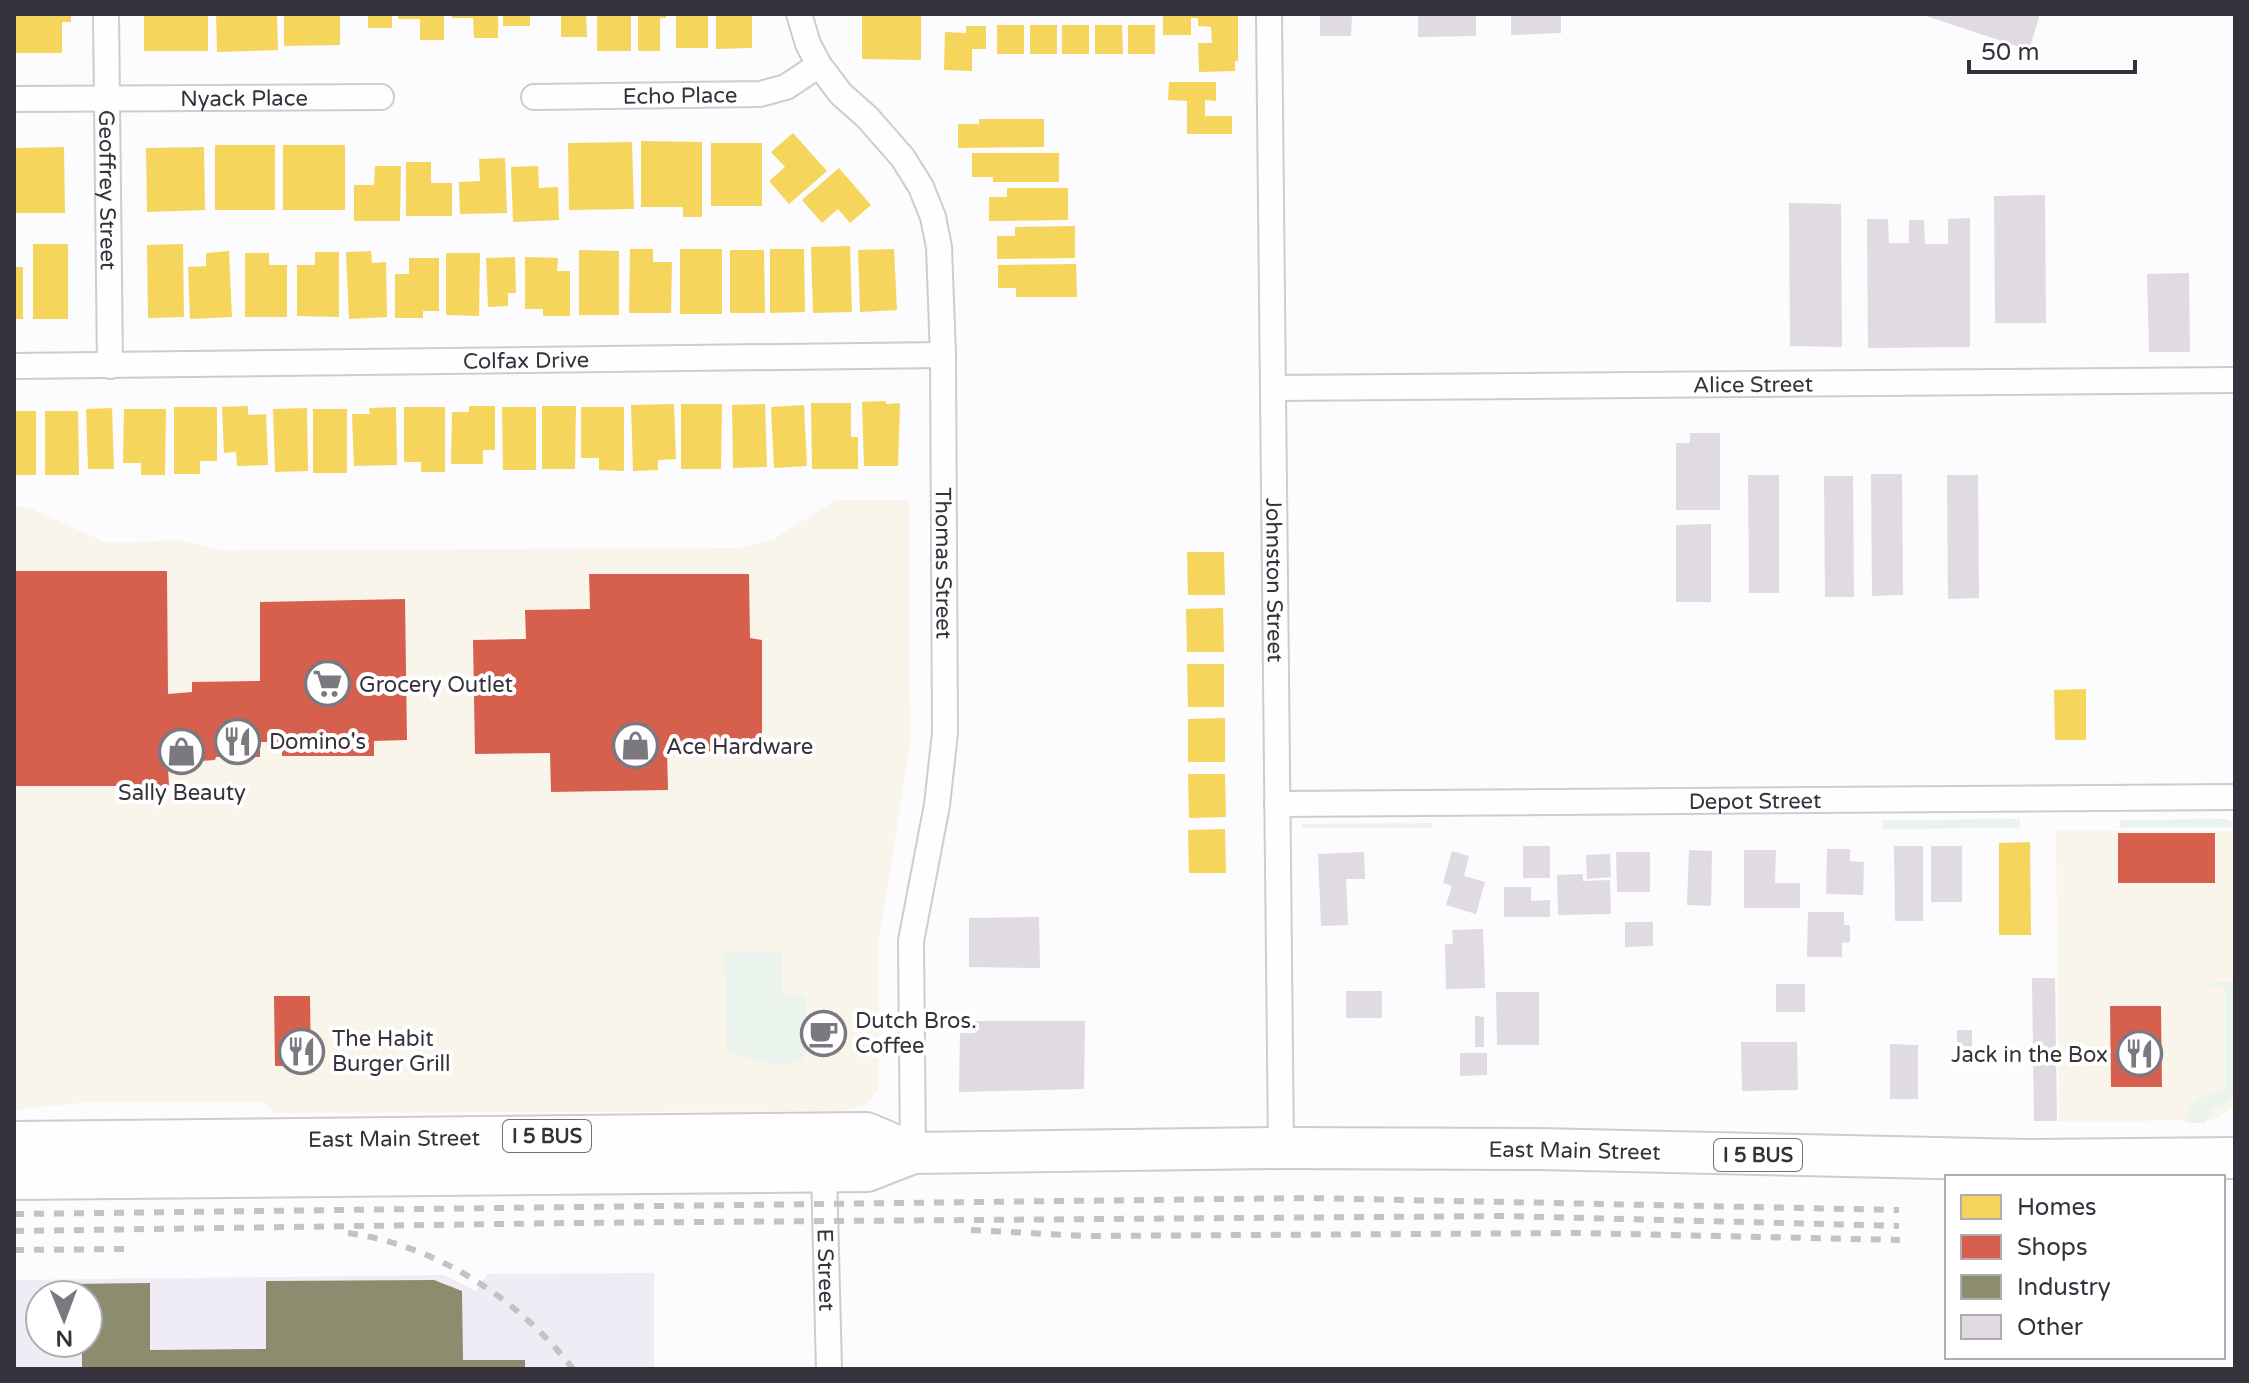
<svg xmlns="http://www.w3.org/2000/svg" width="2249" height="1383" viewBox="0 0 2249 1383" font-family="'Varela Round',sans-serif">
	<rect width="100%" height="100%" fill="#fcfbfe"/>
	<g fill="#faf5eb">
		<polygon points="835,500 909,500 910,745 879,941 879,1089 866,1106 843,1111 275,1113 264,1102 89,1102 14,1110 14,507 28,507 107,543 179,540 220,550 737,548 774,539"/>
		<polygon points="2056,831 2235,831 2235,1106 2213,1120 2059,1122"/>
	</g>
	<path fill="#f0ecf5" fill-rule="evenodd" d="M654,1273V1369H14V1280L444,1275L476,1291L487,1274ZM40,1295H88V1343H40Z"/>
	<g fill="#eaf4ed">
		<polygon points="2020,819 2020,828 1882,829 1883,820"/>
		<polygon points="2223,819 2234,822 2235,827 2119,828 2121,820"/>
		<polygon points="1431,823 1432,828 1302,828 1302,824"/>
		<polygon points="724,951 781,952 782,995 803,995 806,998 806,1051 801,1062 775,1065 727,1052"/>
		<path d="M2213,982H2235V1094L2223,1106L2214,1107L2206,1123H2185C2187,1105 2207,1091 2225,1090V987L2210,986Z"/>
	</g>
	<g fill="#f6d55c">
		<polygon points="14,14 71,14 71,22 62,22 62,53 14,53"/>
		<rect x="144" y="14" width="64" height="37"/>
		<polygon points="216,14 277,14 278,50 217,52"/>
		<polygon points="284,14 340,14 340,45 284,46"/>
		<rect x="368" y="14" width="24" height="14"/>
		<polygon points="398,14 444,14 444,40 420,40 420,19 398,19"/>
		<polygon points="451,14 498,14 498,38 474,38 473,18 452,18"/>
		<rect x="503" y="14" width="27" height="12"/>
		<polygon points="561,14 586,14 587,37 561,37"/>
		<rect x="597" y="14" width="34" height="37"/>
		<polygon points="638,14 666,14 666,18 660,18 660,51 638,51"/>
		<rect x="676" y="14" width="32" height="34"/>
		<polygon points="716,14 752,14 752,48 716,49"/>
		<polygon points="862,14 921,14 921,60 862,59"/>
		<polygon points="1163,14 1238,14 1238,61 1235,61 1235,71 1199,72 1198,43 1212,43 1211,27 1198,26 1198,18 1191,18 1191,35 1163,35"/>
		<rect x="997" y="25" width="27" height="29"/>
		<rect x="1030" y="25" width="27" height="29"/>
		<rect x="1062" y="25" width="27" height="29"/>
		<polygon points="1095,25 1122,25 1123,54 1095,54"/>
		<rect x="1128" y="25" width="27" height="29"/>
		<polygon points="966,26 986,26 986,49 972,49 972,71 944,70 945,32 966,33"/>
		<polygon points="1169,82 1216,82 1216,101 1205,100 1205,116 1232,116 1232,134 1187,134 1187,101 1168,100"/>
		<polygon points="979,119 1044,119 1044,147 958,148 958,124 979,124"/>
		<polygon points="793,133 827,171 789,204 769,181 785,167 771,152"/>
		<polygon points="641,141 702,142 702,217 683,217 683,207 641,207"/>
		<polygon points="632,142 634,209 569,210 568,143"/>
		<rect x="711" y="143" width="51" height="63"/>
		<rect x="215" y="145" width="60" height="65"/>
		<rect x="283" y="145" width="62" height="65"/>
		<polygon points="64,147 65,213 14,213 14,148"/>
		<polygon points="204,147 205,210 147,212 146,148"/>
		<polygon points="972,153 1059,153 1059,182 993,182 993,177 972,177"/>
		<polygon points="505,158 507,213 460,214 459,182 480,181 479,159"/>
		<polygon points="406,162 431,162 431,183 452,183 452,216 406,216"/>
		<polygon points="375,166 401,166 400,221 354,221 354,185 374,185"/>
		<polygon points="538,166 539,188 558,187 559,220 513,222 511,167"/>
		<polygon points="839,168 871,205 850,223 838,209 822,223 802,200"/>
		<polygon points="1007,188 1068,188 1068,220 989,221 989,197 1007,197"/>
		<polygon points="1075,226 1075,258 997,259 997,236 1015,236 1015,227"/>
		<rect x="33" y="244" width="35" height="75"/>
		<polygon points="183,244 184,317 148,318 147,245"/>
		<polygon points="850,246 852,312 813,313 811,247"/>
		<polygon points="630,249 653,249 653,262 672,262 671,313 629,313"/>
		<rect x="680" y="249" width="42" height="65"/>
		<polygon points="770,249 804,249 805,312 770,313"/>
		<polygon points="894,249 897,310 860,312 858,250"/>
		<polygon points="579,250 619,251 619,315 579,315"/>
		<polygon points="730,250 764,250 765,313 730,313"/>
		<polygon points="229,251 232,317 190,319 188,267 206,266 206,253"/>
		<polygon points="371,251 372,263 386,262 387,317 349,319 346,252"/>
		<polygon points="315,252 339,252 339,317 297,316 297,265 315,265"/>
		<polygon points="245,253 269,253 269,265 287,265 287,317 245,317"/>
		<polygon points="446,253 480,253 479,316 446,315"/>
		<polygon points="515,257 516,293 508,293 508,306 488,307 486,258"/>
		<polygon points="525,257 558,258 557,271 570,271 570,316 543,316 543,309 525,309"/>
		<polygon points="409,258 439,258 439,311 423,311 423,318 395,318 395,274 409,274"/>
		<polygon points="1076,264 1077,297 1016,297 1016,288 998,288 998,265"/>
		<rect x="14" y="267" width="9" height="52"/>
		<polygon points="886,401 886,404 900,403 898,466 864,466 862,402"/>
		<polygon points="811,403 851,403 851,437 858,437 858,469 812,469"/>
		<polygon points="674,404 676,459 658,460 658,470 633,471 631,405"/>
		<polygon points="681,404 722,404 721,469 681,469"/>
		<polygon points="765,404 767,467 733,468 732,405"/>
		<polygon points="804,405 807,466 774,468 771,407"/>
		<polygon points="248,406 248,415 266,414 268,465 237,466 236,452 224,453 222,407"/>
		<polygon points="469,406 495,406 495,450 483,450 483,464 451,464 452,412 469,412"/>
		<polygon points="542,406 576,406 575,469 542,469"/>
		<polygon points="174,407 217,407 217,461 200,461 200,474 174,474"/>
		<polygon points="396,407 397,465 354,466 352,414 370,414 369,408"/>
		<polygon points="404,407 445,407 445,472 421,472 421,462 404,462"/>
		<polygon points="502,407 536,407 536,470 503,470"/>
		<polygon points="581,407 624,407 624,471 599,470 599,458 581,458"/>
		<polygon points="112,408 114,469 88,469 86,409"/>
		<polygon points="307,408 308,471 275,472 273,409"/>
		<polygon points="124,409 166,409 165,475 141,475 141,463 123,463"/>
		<rect x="313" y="409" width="34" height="64"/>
		<rect x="14" y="411" width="22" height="64"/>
		<polygon points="45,411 78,411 79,475 45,475"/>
		<polygon points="1187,552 1224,552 1225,595 1188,595"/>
		<polygon points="1223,608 1224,652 1187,652 1186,609"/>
		<polygon points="1187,664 1224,664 1224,707 1188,707"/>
		<polygon points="2086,689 2086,740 2055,740 2054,690"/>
		<polygon points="1225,718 1225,762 1188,762 1188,719"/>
		<polygon points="1188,774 1225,774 1226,817 1189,818"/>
		<polygon points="1225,829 1226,873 1189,873 1188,830"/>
		<polygon points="2030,842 2031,935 1999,935 1999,843"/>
	</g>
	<g fill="#d6604d">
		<polygon points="14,571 167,571 168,694 192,692 192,682 260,681 260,602 405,599 407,740 374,741 374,756 282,756 282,742 260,742 260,757 216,757 215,760 201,761 200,767 168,767 169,786 14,786"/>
		<polygon points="589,574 749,574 750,638 762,640 762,752 667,751 668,790 551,792 550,753 475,754 473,640 526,639 525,610 590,609"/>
		<rect x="2118" y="833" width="97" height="50"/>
		<polygon points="274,996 310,996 311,1066 275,1066"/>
		<polygon points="2110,1006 2161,1006 2162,1087 2111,1087"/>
		<polygon points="833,1018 833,1048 815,1048 815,1019"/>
	</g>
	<polygon fill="#8c8c6e" points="434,1280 462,1291 463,1360 525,1360 525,1369 82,1369 82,1349 65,1349 65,1343 88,1343 88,1295 65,1295 65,1284 150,1283 150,1350 266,1349 266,1281"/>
	<g fill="#dfdbe0">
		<polygon points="1320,14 1352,14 1351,36 1320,36"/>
		<polygon points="1418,14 1476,14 1476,36 1418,37"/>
		<polygon points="1511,14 1561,14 1561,33 1511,35"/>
		<polygon points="1920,14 2040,14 2029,50"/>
		<polygon points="2045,195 2046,323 1995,323 1994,196"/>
		<polygon points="1789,203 1841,204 1842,347 1790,346"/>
		<polygon points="1970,218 1970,347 1868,348 1867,219 1888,219 1889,243 1909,243 1909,220 1924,220 1925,244 1948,244 1948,219"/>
		<polygon points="2189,273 2190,352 2149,352 2147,274"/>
		<polygon points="1690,433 1720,433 1720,510 1676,510 1676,443 1690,443"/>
		<polygon points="1871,474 1902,474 1903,595 1872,596"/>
		<polygon points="1748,475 1779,475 1779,593 1749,593"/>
		<polygon points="1947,475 1978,475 1979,598 1948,599"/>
		<polygon points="1824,476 1853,476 1854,597 1825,597"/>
		<polygon points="1711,524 1711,602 1676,602 1676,525"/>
		<rect x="1523" y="846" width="27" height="32"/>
		<polygon points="1894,846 1923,846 1923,921 1895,921"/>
		<rect x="1931" y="846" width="31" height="56"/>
		<polygon points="1827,849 1850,849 1850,861 1864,862 1863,895 1826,894"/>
		<polygon points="1689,850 1712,851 1711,906 1687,905"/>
		<polygon points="1744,850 1776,850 1775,883 1800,883 1800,908 1744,908"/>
		<polygon points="1452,851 1469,856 1464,876 1485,882 1476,914 1446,905 1452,886 1443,883"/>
		<polygon points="1364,852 1365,879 1346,879 1348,925 1321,926 1318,854"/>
		<polygon points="1616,852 1650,852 1650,892 1617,892"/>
		<polygon points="1610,854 1611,877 1587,879 1586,855"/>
		<polygon points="1583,874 1583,881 1610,880 1611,914 1558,915 1557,875"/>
		<polygon points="1504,887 1531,887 1531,901 1550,900 1550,917 1504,917"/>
		<polygon points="1808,912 1844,912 1844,925 1850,925 1850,942 1842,943 1842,957 1807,957"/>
		<polygon points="1039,917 1040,968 969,967 969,918"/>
		<polygon points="1625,922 1653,922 1653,946 1625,947"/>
		<polygon points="1483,929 1485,988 1446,989 1445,944 1453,944 1452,930"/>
		<polygon points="2032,978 2055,978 2057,1121 2034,1121"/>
		<rect x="1776" y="984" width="29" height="28"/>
		<rect x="1346" y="991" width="36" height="27"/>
		<polygon points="1496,992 1539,992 1539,1045 1497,1045"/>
		<polygon points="1475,1016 1484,1017 1484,1047 1475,1047"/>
		<polygon points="975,1021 1085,1021 1084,1089 959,1092 960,1033 975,1033"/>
		<rect x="1957" y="1030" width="15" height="21"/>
		<polygon points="1741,1042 1797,1042 1798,1090 1742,1091"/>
		<polygon points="1890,1044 1918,1045 1918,1099 1890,1099"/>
		<polygon points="1460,1053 1487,1053 1487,1075 1460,1076"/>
	</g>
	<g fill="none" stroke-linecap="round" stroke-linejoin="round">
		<defs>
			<g id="street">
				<path id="s1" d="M106,14L110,366"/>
				<path id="s2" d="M799,14L808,44L819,65L841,94L867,117L903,158L921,187L933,217L939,247L943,355L945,733L937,805L911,941L913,1153"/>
				<path id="s3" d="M1269,14L1281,1148"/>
				<path id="s4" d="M534,97L760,94L786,87L819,65"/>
				<path id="s5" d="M14,99L381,97"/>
				<path id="s6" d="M14,366L943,355"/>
				<path id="s7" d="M1273,388L2235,380"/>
				<path id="s8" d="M1277,804L2235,797"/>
				<path id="s9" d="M824,1172L829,1369"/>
			</g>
			<g id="primary">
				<path id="s10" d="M14,1142L866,1133L913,1153"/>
				<path id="s11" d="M14,1179L867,1171L913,1153L1281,1148L1538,1149L2026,1160L2235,1158"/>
			</g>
		</defs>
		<use href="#street" stroke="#cecbd1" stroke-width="28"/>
		<use href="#primary" stroke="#cecbd1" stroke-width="44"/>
		<use href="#street" stroke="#fffeff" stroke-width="24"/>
		<use href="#primary" stroke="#fffeff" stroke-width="40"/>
		<g stroke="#c3c2c4" stroke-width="6" stroke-dasharray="10 10" stroke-linecap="butt">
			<polyline points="14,1214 1306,1198 1899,1210"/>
			<polyline points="971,1230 1086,1236 1580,1233 1900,1240"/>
			<polyline points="14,1231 568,1223 1509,1216 1899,1226"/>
			<path d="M348,1233C436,1245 519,1299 573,1369"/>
			<polyline points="14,1250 128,1249"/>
		</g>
	</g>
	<defs>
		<symbol id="supermarket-ring" viewBox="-11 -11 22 22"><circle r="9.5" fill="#fff" stroke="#7b7880" stroke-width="1.5"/><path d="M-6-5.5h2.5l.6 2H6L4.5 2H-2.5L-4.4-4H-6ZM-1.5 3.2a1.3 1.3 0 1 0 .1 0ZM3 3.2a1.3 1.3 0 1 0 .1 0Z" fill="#7b7880"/></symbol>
		<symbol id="restaurant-ring" viewBox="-11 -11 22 22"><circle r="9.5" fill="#fff" stroke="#7b7880" stroke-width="1.5"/><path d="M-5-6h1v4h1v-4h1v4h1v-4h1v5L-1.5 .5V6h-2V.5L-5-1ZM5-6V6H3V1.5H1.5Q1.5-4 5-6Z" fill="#7b7880"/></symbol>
		<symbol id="shop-ring" viewBox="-11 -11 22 22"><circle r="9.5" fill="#fff" stroke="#7b7880" stroke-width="1.5"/><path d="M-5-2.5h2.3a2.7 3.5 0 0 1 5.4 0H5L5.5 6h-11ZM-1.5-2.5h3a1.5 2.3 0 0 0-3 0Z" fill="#7b7880"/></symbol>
		<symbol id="cafe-ring" viewBox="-11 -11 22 22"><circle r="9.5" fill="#fff" stroke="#7b7880" stroke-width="1.5"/><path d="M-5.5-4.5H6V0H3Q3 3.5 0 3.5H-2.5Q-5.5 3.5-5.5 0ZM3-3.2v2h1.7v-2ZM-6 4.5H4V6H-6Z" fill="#7b7880"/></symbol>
	</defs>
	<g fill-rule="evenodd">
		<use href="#supermarket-ring" x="302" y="658" width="51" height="51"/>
		<use href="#restaurant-ring" x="212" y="716" width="51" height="51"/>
		<use href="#shop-ring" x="610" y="720" width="51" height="51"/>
		<use href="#shop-ring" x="156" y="726" width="51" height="51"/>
		<use href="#cafe-ring" x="798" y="1008" width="51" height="51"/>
		<use href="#restaurant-ring" x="276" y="1026" width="51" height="51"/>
		<use href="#restaurant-ring" x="2114" y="1028" width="51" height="51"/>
	</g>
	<g text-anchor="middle" stroke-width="8" stroke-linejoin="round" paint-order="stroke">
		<g fill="#fff" stroke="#727076" stroke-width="2">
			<rect x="503" y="1120" width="88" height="32" rx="6"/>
			<rect x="1714" y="1139" width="88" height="32" rx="6"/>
		</g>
		<g font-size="20" font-weight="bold" fill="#36323c">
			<text x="547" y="1143">I 5 BUS</text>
			<text x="1758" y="1162">I 5 BUS</text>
		</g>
		<g font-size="22" fill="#36323c" stroke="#fff">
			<text dy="8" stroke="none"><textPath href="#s4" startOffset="146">Echo Place</textPath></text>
			<text dy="8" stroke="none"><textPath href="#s5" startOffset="230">Nyack Place</textPath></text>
			<text dy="8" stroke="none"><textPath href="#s1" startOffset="176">Geoffrey Street</textPath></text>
			<text dy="8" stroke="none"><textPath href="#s6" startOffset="512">Colfax Drive</textPath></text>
			<text dy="8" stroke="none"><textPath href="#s7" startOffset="480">Alice Street</textPath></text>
			<text dy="8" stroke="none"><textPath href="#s2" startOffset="594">Thomas Street</textPath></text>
			<text dy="8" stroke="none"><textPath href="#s3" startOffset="566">Johnston Street</textPath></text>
			<text dy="8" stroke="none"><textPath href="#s8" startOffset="478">Depot Street</textPath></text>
			<text dy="8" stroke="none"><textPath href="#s10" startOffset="380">East Main Street</textPath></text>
			<text dy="8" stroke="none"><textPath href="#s11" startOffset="1564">East Main Street</textPath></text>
			<text dy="8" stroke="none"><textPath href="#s9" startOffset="98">E Street</textPath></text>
		</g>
		<g font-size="22" fill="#36323c" stroke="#fff" text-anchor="start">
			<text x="359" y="692">Grocery Outlet</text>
			<text x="269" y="749">Domino's</text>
			<text x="666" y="754">Ace Hardware</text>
			<text x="182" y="800" text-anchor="middle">Sally Beauty</text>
			<text x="855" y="1028">Dutch Bros.<tspan x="855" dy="25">Coffee</tspan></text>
			<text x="332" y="1046">The Habit<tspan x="332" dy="25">Burger Grill</tspan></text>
			<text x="2108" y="1062" text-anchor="end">Jack in the Box</text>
		</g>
	</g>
	<rect width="2249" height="1383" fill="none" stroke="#36323c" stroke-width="32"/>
	<rect x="1945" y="1175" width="280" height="184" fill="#ffffff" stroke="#afadb1" stroke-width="2"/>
	<rect x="1961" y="1195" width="40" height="24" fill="#f6d55c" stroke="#afadb1" stroke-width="2"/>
	<text x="2017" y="1215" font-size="24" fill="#36323c">Homes</text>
	<rect x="1961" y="1235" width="40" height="24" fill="#d6604d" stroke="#afadb1" stroke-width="2"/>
	<text x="2017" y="1255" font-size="24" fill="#36323c">Shops</text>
	<rect x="1961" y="1275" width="40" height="24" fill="#8c8c6e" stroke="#afadb1" stroke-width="2"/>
	<text x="2017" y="1295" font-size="24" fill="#36323c">Industry</text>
	<rect x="1961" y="1315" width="40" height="24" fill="#dfdbe0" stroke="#afadb1" stroke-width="2"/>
	<text x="2017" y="1335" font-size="24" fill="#36323c">Other</text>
	<g transform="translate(64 1319) rotate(179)"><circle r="38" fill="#ffffff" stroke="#afadb1" stroke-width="2"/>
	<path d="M0-6L14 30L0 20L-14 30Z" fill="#7b7880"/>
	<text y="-12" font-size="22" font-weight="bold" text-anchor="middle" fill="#36323c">N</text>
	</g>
	<path d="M1969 60v12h166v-12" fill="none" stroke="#36323c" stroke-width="4"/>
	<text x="1981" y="60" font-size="24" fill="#36323c" stroke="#ffffff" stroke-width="6" paint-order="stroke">50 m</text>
</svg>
